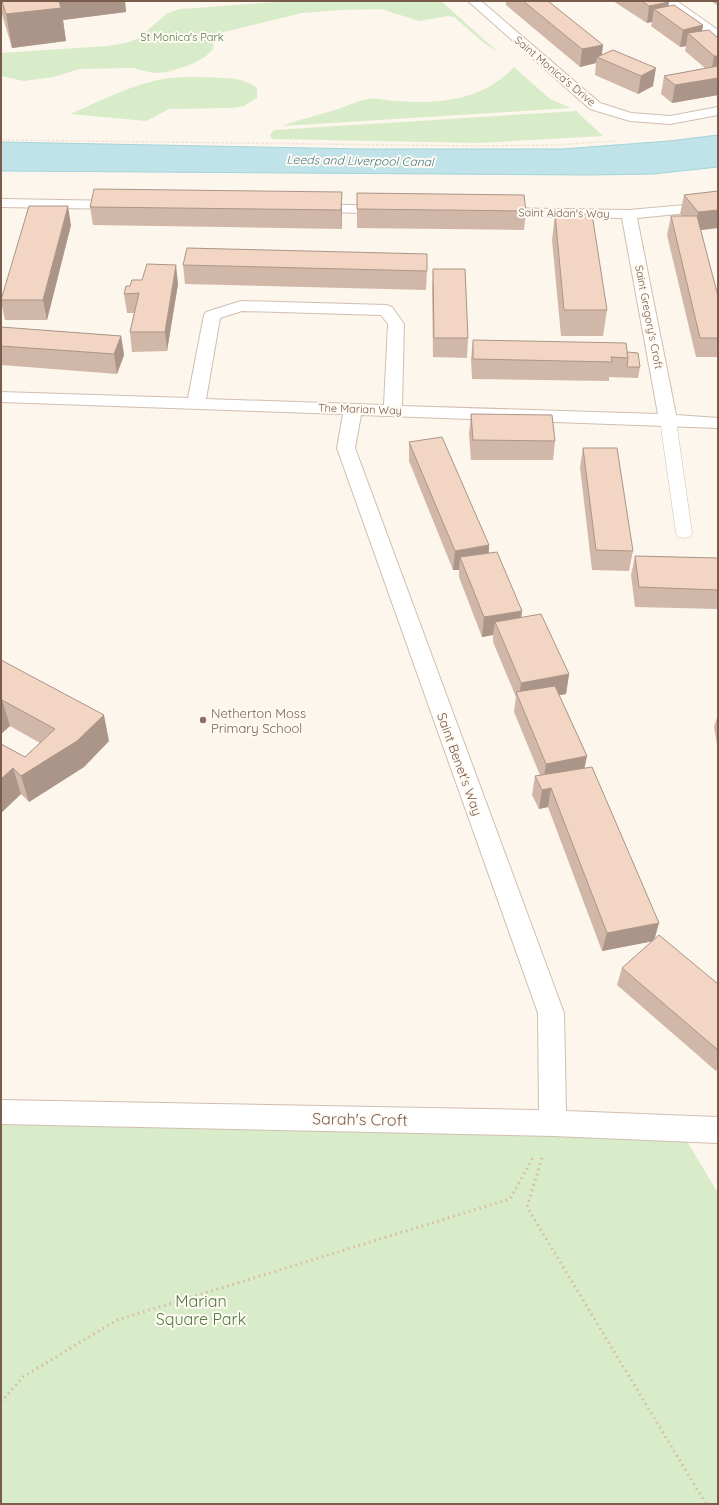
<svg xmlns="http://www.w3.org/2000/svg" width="719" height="1505" viewBox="0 0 719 1505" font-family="Quicksand,sans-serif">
	<rect width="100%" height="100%" fill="#fdf6ec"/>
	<g fill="#d8ecc9">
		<polygon points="291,1 441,1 499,53 484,43 454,17 448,16 419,21 381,9 341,10 302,13 220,33 214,36 213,49 205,57 190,65 167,72 153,73 133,68 80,69 54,77 24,81 1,76 1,53 107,46 126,43 137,39 168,13 180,9"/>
		<path d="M514,67L550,99L571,108L282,126C299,119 317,116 335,110C346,107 358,100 369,99C378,97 387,101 396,101C441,104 482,101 514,67Z"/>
		<path d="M200,77C219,78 242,76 257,88V98L244,106L233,108L169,109L146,121L70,114C102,100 134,83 169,78C179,77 190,77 200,77Z"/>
		<polygon points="576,111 603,136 479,143 272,139 270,135 274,130"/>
		<polygon points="1,1112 679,1128 718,1193 718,1504 1,1504"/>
	</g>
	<polygon fill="#bfe3e8" stroke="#a5d3da" points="718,135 718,167 653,174 587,175 1,171 1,142 362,149 562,149 669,141"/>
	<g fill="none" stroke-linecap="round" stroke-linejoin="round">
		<defs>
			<polygon id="service" points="668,415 673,417 676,420 692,533 690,537 684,538 678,537 676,533 660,420 663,417"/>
			<g id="minor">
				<polygon points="468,1 481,1 600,103 631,113 670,116 718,107 718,115 670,124 630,121 590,109"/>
				<polygon points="663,1 677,1 718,30 718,40 714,39"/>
				<polygon points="1,199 120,201 125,202 127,205 125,208 120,209 1,207"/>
				<path d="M718,202V210L637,218L676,415L718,418V428L361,415L355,448L564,1013L566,1111L718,1117V1143L553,1136L1,1124V1100L539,1110L538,1013L337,448L343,414L1,402V392L188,398L204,315L206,312L241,301L386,305L392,307L404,324L402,406L658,414L622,218L496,216L491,215L489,212L491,209L496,208L629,210ZM242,311L381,315L388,324L384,405L206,399L220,318Z"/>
				<polygon points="312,204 386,206 391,207 393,210 391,213 386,214 307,211 305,208 307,205"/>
			</g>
		</defs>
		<use href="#service" stroke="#d1beb0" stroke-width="1"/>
		<use href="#minor" stroke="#d1beb0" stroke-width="2"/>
		<polyline stroke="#d9b8a5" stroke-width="1.5" stroke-dasharray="0.5 2" stroke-linecap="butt" points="1,140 476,146 552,145 616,141"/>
		<g stroke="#d9b8a5" stroke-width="3" stroke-dasharray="1.5 4" stroke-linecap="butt">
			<polyline points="542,1158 527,1207 706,1504"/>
			<polyline points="1,1402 23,1377 117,1320 510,1199 534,1156"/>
		</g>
		<use href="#service" fill="#fff" fill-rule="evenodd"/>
		<use href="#minor" fill="#fff" fill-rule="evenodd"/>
	</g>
	<g fill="#d1b7a8">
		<polygon points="1,1 125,1 126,12 63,20 66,41 12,48 1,11"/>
		<polygon points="504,1 548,1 603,45 602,55 613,50 653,86 638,94 595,75 596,63 580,67 506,5 506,2"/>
		<polygon points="613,1 668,1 669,2 668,6 703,25 702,31 718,38 718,95 672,103 661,94 664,76 705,68 685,51 686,46 680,47 651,26 652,22 647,23"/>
		<polygon points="711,1 718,1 718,6"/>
		<polygon points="718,191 700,230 718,296 718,357 696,357 667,235 671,216 682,216 680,214 684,195"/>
		<polygon points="342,192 342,229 93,225 90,207"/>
		<polygon points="357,209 526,211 524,230 357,228"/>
		<polygon points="555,214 607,310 603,336 561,336 552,240"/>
		<polygon points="71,225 47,320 5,320 1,302 1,299"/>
		<polygon points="183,265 427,271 426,290 185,284"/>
		<polygon points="433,269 468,338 467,358 433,357 432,288"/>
		<polygon points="178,284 167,351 132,352 130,332 134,313 127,313 124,294"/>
		<polygon points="1,327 121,336 124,355 117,374 1,365"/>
		<polygon points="473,340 627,352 640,367 638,378 609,377 609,381 472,379 471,359"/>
		<polygon points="471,414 555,441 553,460 471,460 469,434"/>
		<polygon points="409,442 489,545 489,553 521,618 569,674 566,694 559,695 587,756 584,769 654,940 718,984 718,1068 716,1071 617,985 622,968 653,941 602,951 548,807 539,809 532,795 535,776 540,775 514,712 516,697 493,642 493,635 482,637 459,577 459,570 453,570 409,461"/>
		<polygon points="583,448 633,551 629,571 592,570 580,467"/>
		<polygon points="635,556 718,558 718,609 635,607 631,575"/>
		<polygon points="1,660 109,741 84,767 29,802 21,794 1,813 1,744 25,757 40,743 10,726 1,734"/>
		<polygon points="718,714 718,750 714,727"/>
	</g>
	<g fill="#aa9588">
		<polygon points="56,1 125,1 126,12 63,20 66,41 12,48 6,14"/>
		<polygon points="669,2 666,17 654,9 652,22 647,23 649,6"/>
		<polygon points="703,25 700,43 688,33 686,46 680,47 683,30"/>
		<polygon points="603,45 601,59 597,57 596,63 580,67 582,49"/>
		<polygon points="714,56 718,56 718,73 711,74"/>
		<polygon points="656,68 653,86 638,94 641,76"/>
		<polygon points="718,78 718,95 672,103 675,85"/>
		<polygon points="342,192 342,229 341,210"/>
		<polygon points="68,206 71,225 47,320 43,300"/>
		<polygon points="718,210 718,228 694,231 698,212"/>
		<polygon points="176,265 178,284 167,351 165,332"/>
		<polygon points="121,336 124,355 117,374 114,354"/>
		<polygon points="489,545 488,565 460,557 459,570 453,570 455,551"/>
		<polygon points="522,611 520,630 495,622 493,635 482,637 484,617"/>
		<polygon points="569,674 566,694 520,702 519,698 521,683"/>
		<polygon points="1,700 2,700 10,726 1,734"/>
		<polygon points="104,715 109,741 84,767 29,802 21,776"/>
		<polygon points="587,756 583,775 543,783 546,764"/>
		<polygon points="13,768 21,794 1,813 1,779"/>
		<polygon points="551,788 548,807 539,809 542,790"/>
		<polygon points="659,923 654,941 602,951 607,933"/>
	</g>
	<g fill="#f3d5c3" stroke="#aa9588">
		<polygon points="2,1 59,1 61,8 6,14"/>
		<polygon points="523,1 548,1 603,45 582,49"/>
		<polygon points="642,1 668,1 669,2 649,6"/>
		<polygon points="674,5 703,25 683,30 654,9"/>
		<polygon points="709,30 718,38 718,56 714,56 688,33"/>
		<polygon points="613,50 656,68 641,76 597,57"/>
		<polygon points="718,66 718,78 675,85 664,76"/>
		<polygon points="94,189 342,192 341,210 90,207"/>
		<polygon points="718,191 718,210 698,212 684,195"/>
		<polygon points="357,193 524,195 526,211 357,209"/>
		<polygon points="29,206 68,206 43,300 1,300"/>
		<polygon points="555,214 592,214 607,310 564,310"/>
		<polygon points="671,216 697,216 718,296 718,338 700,338"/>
		<polygon points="187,248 427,254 427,271 183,265"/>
		<polygon points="147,264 176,265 165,332 130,332 139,293 124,294 126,286 130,286 132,280 142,280"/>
		<polygon points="433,269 465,269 468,338 434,338"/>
		<polygon points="1,327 121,336 114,354 1,346"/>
		<polygon points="473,340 626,343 628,358 611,357 612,362 473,359"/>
		<polygon points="627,352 638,353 640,367 627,367 628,358"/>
		<polygon points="471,414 552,415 555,441 473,440"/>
		<polygon points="442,437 489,545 455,551 409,442"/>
		<polygon points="583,448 617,448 633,551 596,550"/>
		<polygon points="497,552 522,611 484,617 460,557"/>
		<polygon points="635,556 718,558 718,590 639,587"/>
		<polygon points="541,614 569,674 521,683 495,622"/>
		<polygon points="1,660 104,715 77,741 21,776 13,768 1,779 1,744 25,757 55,729 2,700 1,700"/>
		<polygon points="555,686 587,756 546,764 516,692"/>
		<polygon points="592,767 659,923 607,933 551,788 542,790 535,776"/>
		<polygon points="659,935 718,984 718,1050 622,968"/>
	</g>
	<circle fill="#8d6e63" stroke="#fffaf3" stroke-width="1.5" cx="203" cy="720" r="4"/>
	<g text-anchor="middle" stroke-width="4" stroke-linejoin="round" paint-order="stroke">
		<g font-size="11" fill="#537a41" stroke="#fffaf3">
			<text x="182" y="41">St Monica's Park</text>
		</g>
		<g font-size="11" fill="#7a5c4d" stroke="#fffaf3">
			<text transform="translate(555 71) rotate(40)" y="4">Saint Monica's Drive</text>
			<text transform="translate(564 213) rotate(1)" y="4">Saint Aidan's Way</text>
			<text transform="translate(649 317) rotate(79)" y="4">Saint Gregory's Croft</text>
			<text transform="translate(360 409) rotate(2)" y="4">The Marian Way</text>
		</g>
		<g font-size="12" font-style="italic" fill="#437c86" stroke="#fffaf3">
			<text transform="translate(360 161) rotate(1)" y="4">Leeds and Liverpool Canal</text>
		</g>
		<g font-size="13" fill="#785e54" stroke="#fffaf3" text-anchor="start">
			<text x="211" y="718">Netherton Moss<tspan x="211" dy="15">Primary School</tspan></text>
		</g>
		<g font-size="13" fill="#7a5c4d" stroke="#fffaf3">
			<text transform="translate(460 764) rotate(70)" y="5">Saint Benet's Way</text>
		</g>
		<g font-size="16" fill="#7a5c4d" stroke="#fffaf3">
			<text transform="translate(360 1119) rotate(1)" y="6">Sarah's Croft</text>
		</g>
		<g font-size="16" fill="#537a41" stroke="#fffaf3">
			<text x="201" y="1307">Marian<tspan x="201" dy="18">Square Park</tspan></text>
		</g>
	</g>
	<rect width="719" height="1505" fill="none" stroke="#7a5c4d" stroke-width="4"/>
</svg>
